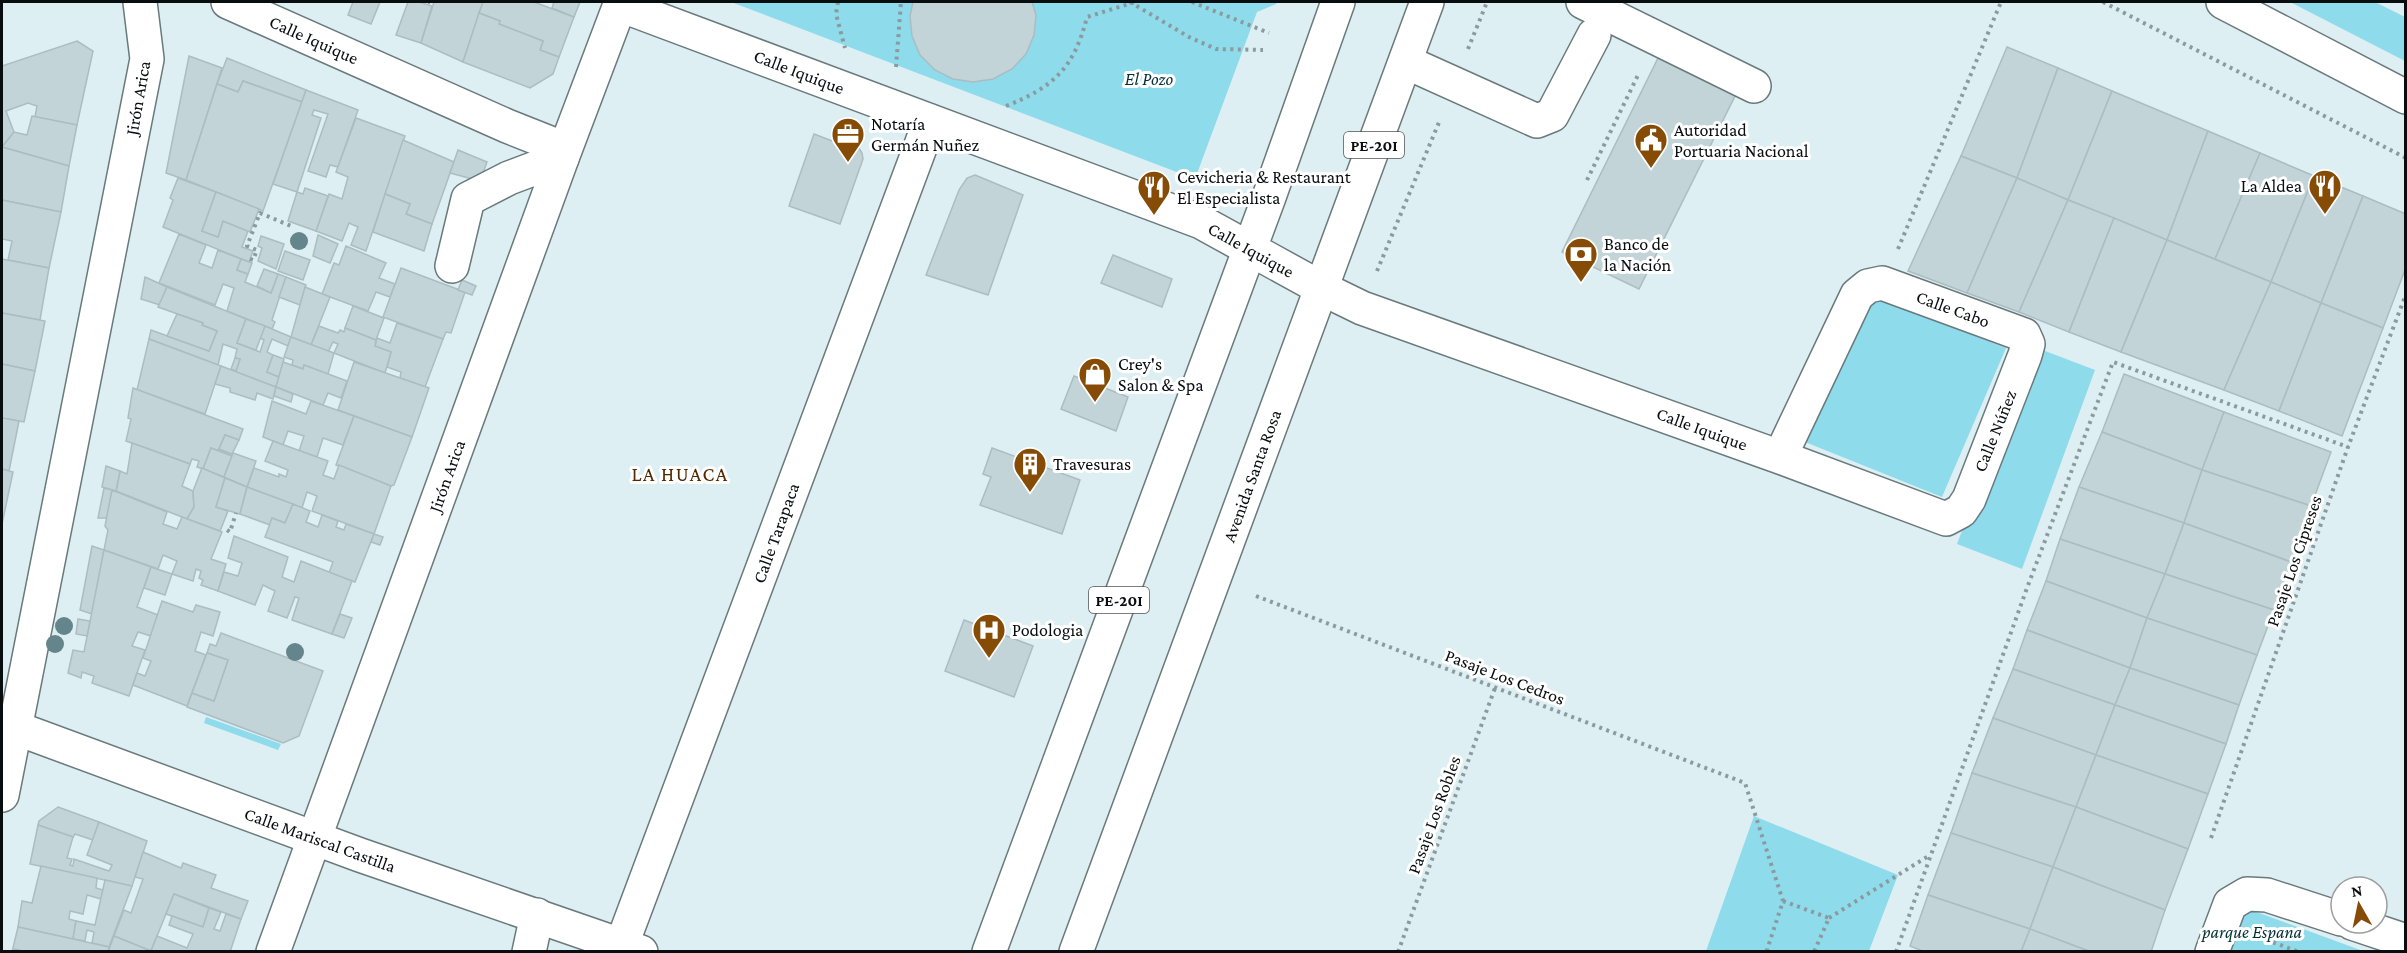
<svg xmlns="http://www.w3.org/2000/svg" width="2407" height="953" viewBox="0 0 2407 953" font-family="'Crimson Pro',serif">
	<rect width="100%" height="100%" fill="#ddeff3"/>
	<g fill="#8ddbeb">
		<polygon points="731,2 1277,2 1276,4 1257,12 1195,179"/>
		<polygon points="2290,2 2375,2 2405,17 2405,61"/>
		<polygon points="1868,293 2006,348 1942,497 1805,442"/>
		<polygon points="2032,346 2095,370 2022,569 1957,544"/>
		<polygon points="206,717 281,744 278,750 204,723"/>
		<polygon points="1754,816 1898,875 1869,951 1706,951"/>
		<polygon points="2240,906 2363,951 2223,952"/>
	</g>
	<g fill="#c2d4d8" stroke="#abbdc1" stroke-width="1.5">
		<polygon points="353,2 380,2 371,24 348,15"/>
		<polygon points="408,2 419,2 432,6 421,43 396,35"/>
		<polygon points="434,2 483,2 463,62 421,43"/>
		<polygon points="483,2 534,2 574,17 559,57 540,50 543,41 499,24 500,21 479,13"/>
		<polygon points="554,2 580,2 574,17 552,8"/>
		<polygon points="913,2 1032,2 1036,15 1034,35 1026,54 1012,69 993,79 973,82 953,79 935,70 920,55 912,36 910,16"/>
		<polygon points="479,13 500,21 499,24 543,41 540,50 559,57 553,74 530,88 463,62"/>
		<polygon points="77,41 93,51 77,125 35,117 37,106 28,103 6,111 14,132 2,147 2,66"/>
		<polygon points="2007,47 2058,68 2017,178 1961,156"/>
		<polygon points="1663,48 1740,86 1639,289 1562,252"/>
		<polygon points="189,56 222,68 186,180 166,173"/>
		<polygon points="227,58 306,90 302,102 243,81 238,92 217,84"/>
		<polygon points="2058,68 2112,91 2068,200 2017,178"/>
		<polygon points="243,81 302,102 263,211 186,180 217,84 238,92"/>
		<polygon points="306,90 358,110 338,167 330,165 326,177 308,171 328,114 314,110 312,115 321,118 297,192 273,184"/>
		<polygon points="2112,91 2208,131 2167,240 2068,200"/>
		<polygon points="32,116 77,125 69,166 2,147 14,132 27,135"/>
		<polygon points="356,118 405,136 366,251 351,245 358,227 349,223 342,241 316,231 329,194 342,199 348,177 336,172"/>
		<polygon points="2208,131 2260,153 2215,259 2167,240"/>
		<polygon points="814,134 840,144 853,143 857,145 862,153 863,159 840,224 789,206"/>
		<polygon points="403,140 454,162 432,224 406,214 410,204 385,194"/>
		<polygon points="2,147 69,166 61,212 2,200"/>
		<polygon points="458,150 487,162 480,181 450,173"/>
		<polygon points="2260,153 2314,176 2271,282 2215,259"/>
		<polygon points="1961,156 2017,178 1967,293 1908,271"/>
		<polygon points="975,175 1023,195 988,295 926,275 959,190 967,178"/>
		<polygon points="2314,176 2363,196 2321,303 2271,282"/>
		<polygon points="178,178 216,192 202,231 218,237 223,221 248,231 242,247 253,251 249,262 163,227 173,200 170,198"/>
		<polygon points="2017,178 2068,200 2019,312 1967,293"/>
		<polygon points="305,188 328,196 316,231 288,221 297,192 303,194"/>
		<polygon points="216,192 259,209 250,232 223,221 218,237 202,231"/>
		<polygon points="385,194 410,204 406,214 432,224 424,251 373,232"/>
		<polygon points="2363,196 2406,214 2406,267 2383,328 2321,303"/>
		<polygon points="2,200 61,212 49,268 8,260 12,241 2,239"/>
		<polygon points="2068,200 2114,218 2069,332 2019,312"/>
		<polygon points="2114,218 2167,240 2121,352 2069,332"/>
		<polygon points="179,234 206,245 199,263 212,268 218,250 241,259 237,270 248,274 245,282 271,293 278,274 286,277 272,320 275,322 272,329 227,311 234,288 223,284 215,305 159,283"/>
		<polygon points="318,235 338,244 330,263 313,256"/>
		<polygon points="261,236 284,244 276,269 258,261 262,248 258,246"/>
		<polygon points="2167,240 2271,282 2224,390 2121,352"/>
		<polygon points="346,246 386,263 379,278 395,284 390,297 376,292 368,311 322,294 334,263 339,265"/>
		<polygon points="285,251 310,260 303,280 278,271"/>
		<polygon points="1113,255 1172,279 1162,307 1101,283"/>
		<polygon points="2,259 49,268 40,320 2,313"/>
		<polygon points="241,259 252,263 248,274 237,270"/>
		<polygon points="401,268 465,292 451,333 446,332 443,339 383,317"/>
		<polygon points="264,269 278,274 271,293 257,286"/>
		<polygon points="145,277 167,287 160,305 141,299"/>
		<polygon points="286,277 306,285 300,305 279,297"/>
		<polygon points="462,280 476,286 472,295 458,290"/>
		<polygon points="2271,282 2321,303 2279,411 2224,390"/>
		<polygon points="167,287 246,319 237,343 260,352 264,340 260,338 265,326 291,337 288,346 272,339 267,352 273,355 267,372 279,377 276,387 230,371 236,371 240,359 235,358 237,349 223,344 218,365 149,339 151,330 209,351 217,331 202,325 203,323 158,307"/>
		<polygon points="305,287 330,297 311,345 291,337"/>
		<polygon points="2321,303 2383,328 2342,436 2279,411"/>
		<polygon points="353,306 384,318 376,340 345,328"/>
		<polygon points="2,313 45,321 35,371 2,364"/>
		<polygon points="177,314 203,323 202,325 217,331 209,351 167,336"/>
		<polygon points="246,319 265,326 256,350 237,343"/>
		<polygon points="397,323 443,339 425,387 400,378 401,372 387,367 391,352 375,346 377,338 390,343"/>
		<polygon points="319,326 338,333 340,330 344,332 345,328 376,340 375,346 391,352 385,373 334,353 338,344 333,342 328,352 311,345"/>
		<polygon points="291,337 334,353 328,374 304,365 303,369 292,365 293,360 284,357"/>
		<polygon points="149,339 221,366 205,414 137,390"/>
		<polygon points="273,355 284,359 279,377 267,372"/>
		<polygon points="235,358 240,359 236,371 231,369"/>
		<polygon points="283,362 303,369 304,365 347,381 341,398 328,393 323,405 276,387"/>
		<polygon points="354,362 429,388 412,437 338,410"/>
		<polygon points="2,364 35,371 24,422 2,418"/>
		<polygon points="221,366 276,387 273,399 257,393 255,400 230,392 230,388 215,384"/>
		<polygon points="2124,374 2224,412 2202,470 2102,432"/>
		<polygon points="1074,376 1128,397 1116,431 1061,409"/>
		<polygon points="276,387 293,394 291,402 274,396"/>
		<polygon points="133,388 243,429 239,440 225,435 219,449 232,454 232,456 211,448 203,469 197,467 199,461 192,459 190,464 126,441 131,419 128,418"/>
		<polygon points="272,401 306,414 311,401 354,416 343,445 323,438 317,457 299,451 304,436 288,431 283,445 263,437"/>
		<polygon points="2224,412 2331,452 2311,506 2202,470"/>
		<polygon points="354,416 412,437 394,485 391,486 336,465"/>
		<polygon points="2,418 19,421 9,471 2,469"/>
		<polygon points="2102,432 2202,470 2184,523 2079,487"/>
		<polygon points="225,435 239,440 232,454 219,449"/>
		<polygon points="273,441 328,461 323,475 334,479 339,465 391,486 374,534 312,511 317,496 307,492 302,508 247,487 254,468 279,477 279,474 286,477 288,470 265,461"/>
		<polygon points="132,443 190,464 182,486 193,491 194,507 187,519 116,491 120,471 127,474"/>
		<polygon points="211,448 232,456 224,477 203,469"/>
		<polygon points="992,448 1080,480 1062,534 980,505 991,477 983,474"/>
		<polygon points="233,453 256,461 247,487 224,477"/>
		<polygon points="106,466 120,471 116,491 102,487"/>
		<polygon points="202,468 225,478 216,507 228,511 220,531 187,519 194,507 193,491"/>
		<polygon points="2,469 13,472 2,524"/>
		<polygon points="2202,470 2311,506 2291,562 2184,523"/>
		<polygon points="225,478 247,487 240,514 216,507"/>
		<polygon points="247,487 293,504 285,523 272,518 270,525 240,514"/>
		<polygon points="2079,487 2184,523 2165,574 2060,539"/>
		<polygon points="104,488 112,490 107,518 98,518"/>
		<polygon points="112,490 167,512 163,524 177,529 182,517 222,532 211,559 226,564 218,591 201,585 203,580 199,578 201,571 196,569 193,581 172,574 177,561 163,555 158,569 104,550 108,530 105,526"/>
		<polygon points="293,504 310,511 306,522 318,527 322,515 338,521 336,527 344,530 346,524 374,534 355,582 329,573 333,562 265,537 272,518 285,523"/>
		<polygon points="2184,523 2291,562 2274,610 2165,574"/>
		<polygon points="374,534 383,537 380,545 371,542"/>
		<polygon points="234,536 288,557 282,577 294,582 301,561 352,581 332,634 292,620 299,598 295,597 287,618 268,611 275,591 263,585 255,605 218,591 224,572 238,576 242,563 228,558"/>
		<polygon points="2060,539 2165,574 2147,618 2046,581"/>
		<polygon points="92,546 104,550 92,614 80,610"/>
		<polygon points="104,550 151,567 137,607 158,615 151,636 138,632 132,646 145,650 129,696 92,683 94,676 82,672 81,678 68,673 73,650 84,652"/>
		<polygon points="151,567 172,574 165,595 144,588"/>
		<polygon points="2165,574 2274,610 2257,655 2147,618"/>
		<polygon points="2046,581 2147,618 2130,668 2027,630"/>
		<polygon points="162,601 193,612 196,605 220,612 213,636 201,632 195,651 206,655 187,706 133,685 137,673 145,676 151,661 143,658"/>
		<polygon points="340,614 352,618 344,638 332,634"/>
		<polygon points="2147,618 2257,655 2239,705 2130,668"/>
		<polygon points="78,619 90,621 87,636 76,634"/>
		<polygon points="964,620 1033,646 1014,697 945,671"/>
		<polygon points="2027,630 2130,668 2115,705 2013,669"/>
		<polygon points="221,633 323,671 299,736 283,743 187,707 192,693 214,701 228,660 207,653 210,644 216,646"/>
		<polygon points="207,653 228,660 214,701 192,693"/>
		<polygon points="2130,668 2239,705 2226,744 2115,705"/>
		<polygon points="2013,669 2115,705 2096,755 1993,718"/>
		<polygon points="2115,705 2226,744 2208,794 2096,755"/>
		<polygon points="1993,718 2096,755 2076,807 1972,773"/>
		<polygon points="2096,755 2208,794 2188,849 2076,807"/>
		<polygon points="1972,773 2076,807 2053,867 1951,833"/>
		<polygon points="58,807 99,822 93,840 75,834 73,837 38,825 39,821"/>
		<polygon points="2076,807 2188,849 2165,910 2053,867"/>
		<polygon points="99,822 147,841 132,886 30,864 38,825 73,837 67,858 72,859 70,865 73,866 74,859 109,871 112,865 87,855"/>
		<polygon points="1951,833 2053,867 2030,929 1928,895"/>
		<polygon points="143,852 181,868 183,863 216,875 211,888 248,901 241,919 174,894 151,951 114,936 124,910 131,913 143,879 135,877"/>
		<polygon points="41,866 97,878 96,888 103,890 101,899 87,895 83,914 70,911 69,919 76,921 73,939 18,927 22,901 32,903"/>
		<polygon points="2053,867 2165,910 2151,952 2091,952 2030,929"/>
		<polygon points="105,880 132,886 109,947 92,943 94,932 87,930 85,941 73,939 76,921 95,925"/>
		<polygon points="174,894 209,908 203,927 166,914"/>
		<polygon points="1928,895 2030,929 2021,952 1925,952 1910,946"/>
		<polygon points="209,908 221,912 214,929 220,931 226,914 241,919 230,952 151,951 157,936 187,948 193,934 169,925 172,916 203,927"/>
		<polygon points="18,927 73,939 109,947 108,952 27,952 15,949 12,952"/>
		<polygon points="2030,929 2091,952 2021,952"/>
		<polygon points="114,936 151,951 151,952 108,952"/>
	</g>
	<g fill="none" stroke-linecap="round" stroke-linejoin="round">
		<defs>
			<g id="minor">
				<polyline points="228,2 507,126 565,149"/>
				<polyline points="1583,2 1754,86"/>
				<polyline points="620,5 1201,222 1321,288 1362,308 1780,457 1946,519 1961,511 1969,499 2025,355 2028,344 2024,335 1882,283 1868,286 1857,295 1780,457"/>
				<polyline points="1406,62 1537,121 1552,115 1594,35"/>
				<polyline points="452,266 468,199 509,178 562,158"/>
				<polyline points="2,723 360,855 641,952"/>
				<polyline points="2,795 147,59 140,2"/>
				<polyline points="2352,923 2406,941"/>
				<polyline points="622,944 930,121"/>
				<polyline points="273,952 562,158 621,2"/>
				<polyline points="529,952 537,915"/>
				<polyline points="2212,952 2230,904 2247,894 2267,895 2341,919"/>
			</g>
			<g id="major">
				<polyline points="2223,2 2406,97"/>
				<polyline points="989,952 1269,197 1338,2"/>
				<polyline points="1076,952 1427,2"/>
			</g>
		</defs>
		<use href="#minor" stroke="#69797c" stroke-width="36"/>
		<use href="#major" stroke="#69797c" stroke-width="36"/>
		<g stroke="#8c9a9d" stroke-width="4" stroke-dasharray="3 4.5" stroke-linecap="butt">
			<polyline points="428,2 430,2"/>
			<polyline points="838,2 836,14 845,48"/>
			<polyline points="1130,2 1189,37 1216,49 1263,50"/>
			<polyline points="1192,2 1269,33"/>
			<polyline points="2103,2 2406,158"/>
			<polyline points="1468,49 1487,2"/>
			<polyline points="896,67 901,2"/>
			<path d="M1006,106C1054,87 1074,68 1087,17L1135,2"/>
			<polyline points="1587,180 1639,73"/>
			<polyline points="1898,249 2001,2"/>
			<polyline points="250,259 253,260 257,250 247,246 260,213 291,226 289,229"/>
			<polyline points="1377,271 1440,120"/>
			<polyline points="227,530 230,532 236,513"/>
			<polyline points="1256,596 1745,783 1783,901 1767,950 1771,952"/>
			<polyline points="2211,838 2348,447 2406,294"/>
			<polyline points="1783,901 1829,918 1814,952"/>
			<polyline points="1829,918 1930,855"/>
			<polyline points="2259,937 2299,952"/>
			<polyline points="1398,952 1495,688"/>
			<polyline points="1896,952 2027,588 2113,362 2348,447"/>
		</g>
		<use href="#minor" stroke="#fff" stroke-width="33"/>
		<use href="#major" stroke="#fff" stroke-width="33"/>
	</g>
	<g fill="#64858b">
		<circle cx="299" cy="241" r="9"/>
		<circle cx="64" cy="626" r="9"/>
		<circle cx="55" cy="644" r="9"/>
		<circle cx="295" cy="652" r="9"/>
	</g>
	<defs>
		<symbol id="office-pin" viewBox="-11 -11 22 30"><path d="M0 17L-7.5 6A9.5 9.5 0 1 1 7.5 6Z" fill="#864b05" stroke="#fff"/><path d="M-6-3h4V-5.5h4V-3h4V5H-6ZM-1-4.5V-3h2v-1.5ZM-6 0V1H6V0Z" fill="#fff"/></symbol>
		<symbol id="civic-pin" viewBox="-11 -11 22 30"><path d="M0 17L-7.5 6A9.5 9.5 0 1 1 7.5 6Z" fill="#864b05" stroke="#fff"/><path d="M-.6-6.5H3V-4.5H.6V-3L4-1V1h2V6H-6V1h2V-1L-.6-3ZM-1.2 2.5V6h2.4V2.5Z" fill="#fff"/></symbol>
		<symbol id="restaurant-pin" viewBox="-11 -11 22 30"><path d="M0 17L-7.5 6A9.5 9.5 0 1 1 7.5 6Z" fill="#864b05" stroke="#fff"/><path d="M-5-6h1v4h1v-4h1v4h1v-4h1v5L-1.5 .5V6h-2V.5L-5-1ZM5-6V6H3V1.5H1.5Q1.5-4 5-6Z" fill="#fff"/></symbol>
		<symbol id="bank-pin" viewBox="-11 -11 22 30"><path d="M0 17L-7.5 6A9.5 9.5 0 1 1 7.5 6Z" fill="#864b05" stroke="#fff"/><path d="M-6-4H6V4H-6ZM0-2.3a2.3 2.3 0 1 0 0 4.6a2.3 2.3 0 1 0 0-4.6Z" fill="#fff"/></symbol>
		<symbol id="shop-pin" viewBox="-11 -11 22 30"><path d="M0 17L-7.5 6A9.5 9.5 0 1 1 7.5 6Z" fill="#864b05" stroke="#fff"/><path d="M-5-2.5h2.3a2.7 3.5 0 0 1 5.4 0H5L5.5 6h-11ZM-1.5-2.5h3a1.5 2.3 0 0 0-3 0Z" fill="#fff"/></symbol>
		<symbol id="building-pin" viewBox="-11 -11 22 30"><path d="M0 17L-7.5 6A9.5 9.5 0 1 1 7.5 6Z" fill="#864b05" stroke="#fff"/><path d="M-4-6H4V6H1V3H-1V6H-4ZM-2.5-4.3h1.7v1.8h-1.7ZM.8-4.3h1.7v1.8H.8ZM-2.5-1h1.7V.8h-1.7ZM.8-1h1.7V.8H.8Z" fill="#fff"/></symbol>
		<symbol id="hospital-pin" viewBox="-11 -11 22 30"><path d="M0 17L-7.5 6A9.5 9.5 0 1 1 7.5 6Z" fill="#864b05" stroke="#fff"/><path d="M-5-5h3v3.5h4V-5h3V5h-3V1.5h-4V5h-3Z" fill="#fff"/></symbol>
	</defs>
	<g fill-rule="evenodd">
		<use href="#office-pin" x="829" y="115" width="38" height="52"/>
		<use href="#civic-pin" x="1632" y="121" width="38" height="52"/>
		<use href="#restaurant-pin" x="2306" y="167" width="38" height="52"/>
		<use href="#restaurant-pin" x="1135" y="168" width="38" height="52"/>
		<use href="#bank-pin" x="1562" y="235" width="38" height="52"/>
		<use href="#shop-pin" x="1076" y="355" width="38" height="52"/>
		<use href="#building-pin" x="1011" y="445" width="38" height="52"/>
		<use href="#hospital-pin" x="970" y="611" width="38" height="52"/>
	</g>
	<g text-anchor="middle" stroke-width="6" stroke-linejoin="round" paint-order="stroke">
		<g fill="#fff" stroke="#525657" stroke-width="1.5">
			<rect x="1344" y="132" width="60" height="26" rx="4.5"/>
			<rect x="1089" y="587" width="60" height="26" rx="4.5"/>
		</g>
		<g font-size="16" font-weight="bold" fill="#080e0f">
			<text x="1374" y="151">PE-20I</text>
			<text x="1119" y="606">PE-20I</text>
		</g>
		<g font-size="18" fill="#080e0f" stroke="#fff">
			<text transform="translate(314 40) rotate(24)" y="6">Calle Iquique</text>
			<text transform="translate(799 72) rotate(21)" y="6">Calle Iquique</text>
			<text transform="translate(138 98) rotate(-80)" y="6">Jirón Arica</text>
			<text transform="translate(1251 250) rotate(29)" y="6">Calle Iquique</text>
			<text transform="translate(1953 309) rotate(20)" y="6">Calle Cabo</text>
			<text transform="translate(1702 429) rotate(20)" y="6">Calle Iquique</text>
			<text transform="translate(1995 431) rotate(-68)" y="6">Calle Núñez</text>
			<text transform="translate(447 476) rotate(-70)" y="6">Jirón Arica</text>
			<text transform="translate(1252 476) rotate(-70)" y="6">Avenida Santa Rosa</text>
			<text transform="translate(776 533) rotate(-70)" y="6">Calle Tarapaca</text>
			<text transform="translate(2294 561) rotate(-71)" y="6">Pasaje Los Cipreses</text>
			<text transform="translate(1505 677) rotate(21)" y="6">Pasaje Los Cedros</text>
			<text transform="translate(1434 815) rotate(-70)" y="6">Pasaje Los Robles</text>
			<text transform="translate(320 840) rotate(20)" y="6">Calle Mariscal Castilla</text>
		</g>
		<g font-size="18" font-style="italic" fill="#012f36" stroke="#fff">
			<text x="1149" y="85">El Pozo</text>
			<text x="2252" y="938">parque Espana</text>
		</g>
		<g font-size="18" fill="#080e0f" stroke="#fff" text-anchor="start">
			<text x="871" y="130">Notaría<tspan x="871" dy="21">Germán Nuñez</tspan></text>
			<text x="1674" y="136">Autoridad<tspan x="1674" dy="21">Portuaria Nacional</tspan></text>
			<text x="1177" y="183">Cevicheria &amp; Restaurant<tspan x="1177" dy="21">El Especialista</tspan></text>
			<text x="2302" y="192" text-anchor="end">La Aldea</text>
			<text x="1604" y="250">Banco de<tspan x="1604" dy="21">la Nación</tspan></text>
			<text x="1118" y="370">Crey's<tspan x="1118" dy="21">Salon &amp; Spa</tspan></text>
			<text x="1053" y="470">Travesuras</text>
			<text x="1012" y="636">Podologia</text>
		</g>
		<g font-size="20" letter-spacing="1.5" fill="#532a00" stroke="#fff">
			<text x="680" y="481">LA HUACA</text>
		</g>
	</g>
	<rect width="2407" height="953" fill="none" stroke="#080e0f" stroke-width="6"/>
	<g transform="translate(2359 905) rotate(351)"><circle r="28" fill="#ffffff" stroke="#9c9f9f" stroke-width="1.5"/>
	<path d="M0-4.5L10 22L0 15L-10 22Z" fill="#864b05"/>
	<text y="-9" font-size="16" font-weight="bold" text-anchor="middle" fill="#080e0f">N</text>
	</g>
</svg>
